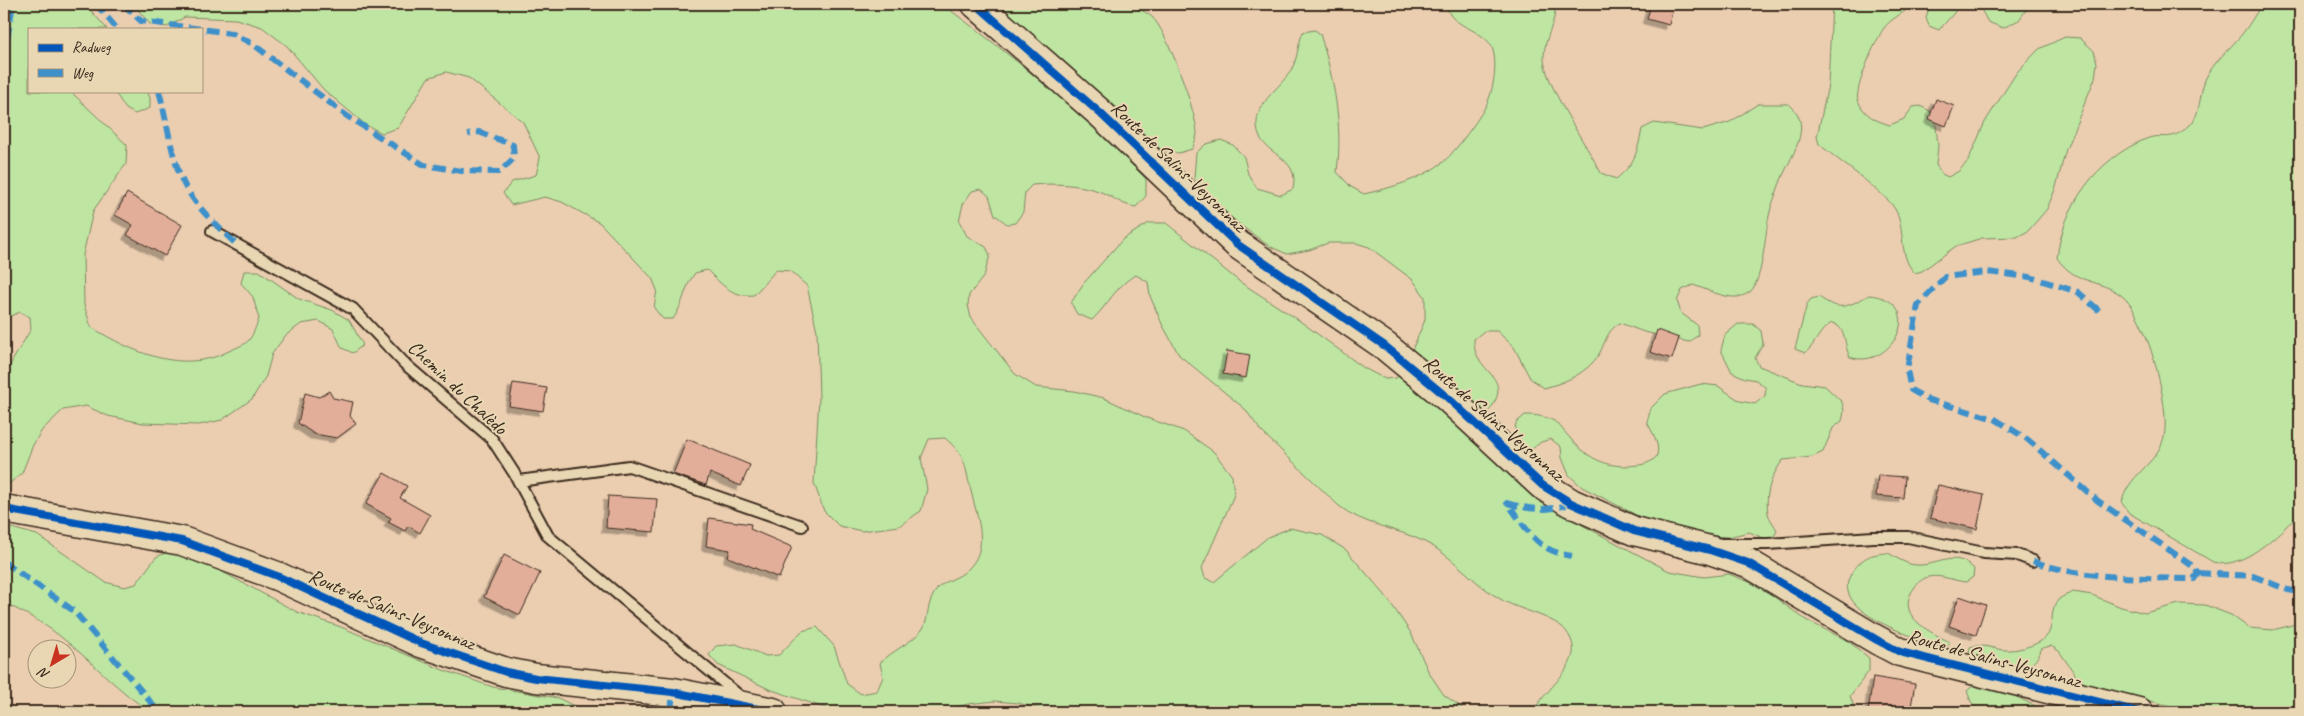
<svg xmlns="http://www.w3.org/2000/svg" width="2304" height="716" viewBox="0 0 2304 716" font-family="Caveat,sans-serif">
	<defs>
		<filter id="shadow"><feDropShadow dx="-4.5" dy="4.5" stdDeviation="0" flood-color="#0004"/></filter>
	</defs>
	<rect width="100%" height="100%" fill="#ebceb0"/>
	<filter id="ink" filterUnits="userSpaceOnUse"><feTurbulence type="fractalNoise" baseFrequency=".02" numOctaves="2"/><feDisplacementMap in="SourceGraphic" scale="10" xChannelSelector="R" yChannelSelector="G"/><feConvolveMatrix kernelMatrix="1 2 1 2 8 2 1 2 1" color-interpolation-filters="sRGB"/></filter>
	<g filter="url(#ink)">
		<g fill="#bee6a2" stroke="#7c8860">
			<path d="M4,4H85L107,29H29V91H70L127,145L126,164L93,211L83,255L84,305L91,327C132,352 182,375 229,351C235,348 245,345 249,340C253,335 256,326 259,319L253,297L241,283L244,271H259L299,299L332,310L349,320L363,345L353,353L342,348L333,329L319,321L301,324L285,336L272,354L266,376L252,399L222,420L199,425L143,423L108,416L86,406L63,410L42,430L33,445L22,473L4,488V375L31,329L30,317L20,312L4,319V233L6,231V211L4,206V145L6,140L4,137Z"/>
			<path d="M133,4H942C1014,57 1084,114 1146,179V196L1136,207C1121,205 1114,197 1101,192C1082,184 1052,183 1032,185L1025,192L1023,212L1015,223L1007,224L995,215L989,196L981,189L972,191L963,204L959,221L967,236L986,247L990,255L984,276L969,295L968,305L971,318L1015,374L1036,387L1074,391L1104,398L1147,418L1184,431L1214,452L1232,476L1234,495L1202,568L1205,578L1214,582L1268,537L1290,528L1322,535L1346,550L1385,595L1411,633L1429,673L1444,695L1468,712H1052L1018,703L995,701L968,704L936,712H837L769,689L718,665L709,655L716,646L736,644L766,656L779,655L802,631L817,627L834,646L847,684L861,694L877,691L883,677L880,663C893,650 910,644 922,630C930,619 925,603 938,588C946,580 959,578 967,570C991,549 977,517 971,491C964,464 967,457 945,438L929,439L921,458L927,489L921,511L899,526L862,531L839,526L824,511L814,483L819,398L817,331L807,286L790,271L776,270L754,295C732,297 722,285 707,270L695,273C684,287 684,304 673,319H663L654,308L657,290L652,278L600,223L562,202L545,197L511,205L503,193L512,182L536,175L540,158L523,122L469,78L446,72L428,78L398,128L382,133L366,125L324,90L287,46L262,27L236,19L185,17L167,27L150,24Z"/>
			<path d="M992,4H1116C1129,6 1142,8 1152,17C1167,30 1197,114 1197,134C1196,139 1194,145 1192,149L1179,153L1163,151L1102,105L1086,81L1057,55Z"/>
			<path d="M1445,4H1555C1557,22 1544,38 1544,56C1542,81 1588,147 1601,173L1616,179C1635,164 1637,153 1642,129L1654,123L1703,130L1730,122L1758,104H1789C1816,127 1789,157 1780,183C1776,194 1771,205 1769,216C1765,234 1763,278 1751,291C1749,293 1741,297 1737,297C1723,298 1706,289 1693,285L1682,290L1677,301L1681,313L1697,325L1698,335L1689,342L1644,332L1620,323C1606,331 1606,342 1599,354C1588,373 1564,383 1544,388L1530,378L1514,347L1497,331H1484L1474,339C1472,375 1521,375 1484,417L1538,496L1584,526L1669,571L1704,577L1729,574L1759,586L1806,620L1848,641L1869,658V671L1850,696L1856,712H1533C1543,693 1570,673 1573,653C1575,644 1568,631 1561,626C1544,614 1520,610 1502,600C1473,584 1453,555 1423,541C1396,528 1363,525 1339,506L1261,431L1245,409L1179,355L1162,324L1150,296L1148,282L1136,275C1117,284 1108,305 1092,320L1077,314L1071,303L1083,284L1123,239L1149,223H1166L1240,282L1297,319L1364,368L1385,379L1396,378L1403,371L1425,320V297L1413,280L1369,247L1356,243H1328L1309,250L1287,254L1269,246L1209,202L1194,178L1196,153L1206,144L1221,140L1233,145L1244,157L1248,174L1257,188L1281,195L1293,189C1301,154 1260,157 1257,127C1255,103 1278,90 1290,72C1298,60 1297,46 1303,32L1315,30L1320,34C1334,79 1343,124 1337,172L1351,187L1364,194C1391,188 1419,180 1442,163C1452,156 1485,112 1489,99C1494,84 1497,65 1493,50C1488,33 1463,29 1452,17C1449,14 1447,8 1445,4Z"/>
			<path d="M1832,4L1906,5L1905,11C1898,16 1889,21 1884,28C1876,39 1854,89 1858,100C1863,115 1876,121 1890,125L1904,119L1913,107L1920,106L1930,111L1936,126L1938,146L1936,165L1942,174L1948,177L1959,171L1968,161L1985,122L2017,72L2039,49L2065,37L2080,38L2094,51L2097,63L2095,78L2066,149L2056,187L2047,209L2028,231L2017,237L1982,238L1956,246L1922,271L1915,273C1898,257 1906,229 1895,209C1886,193 1836,159 1819,144L1817,137L1828,85Z"/>
			<polygon points="1930,4 1958,4 1954,13 1939,30 1929,26 1926,18"/>
			<polygon points="1978,4 2030,4 2019,20 2003,28 1988,22"/>
			<path d="M2262,4H2300V513C2281,531 2256,558 2229,563C2224,564 2218,563 2213,562L2129,513L2122,503C2126,476 2157,465 2164,437C2171,407 2146,313 2121,295C2097,278 2076,285 2057,258C2063,205 2097,159 2146,139C2164,132 2168,144 2189,126C2201,115 2199,95 2205,80C2212,63 2232,47 2243,33C2250,24 2256,13 2262,4Z"/>
			<polygon points="114,91 147,91 150,98 150,108 135,114 126,109"/>
			<path d="M1869,295C1930,301 1891,372 1850,357C1843,345 1848,328 1832,323C1818,330 1816,345 1805,353L1795,349L1807,304L1811,299L1819,297C1840,312 1847,307 1869,295Z"/>
			<path d="M1738,324H1753L1761,331L1763,344L1755,358L1759,366L1802,383L1825,386L1842,402L1844,411L1842,421L1833,428L1823,452L1812,457L1783,460C1771,476 1765,493 1768,513C1769,519 1775,525 1777,531L1774,536L1766,539L1749,532L1728,537L1700,535L1640,517L1582,487L1569,475L1562,458L1561,447L1551,439L1541,442L1532,449L1522,446L1514,436L1516,423L1525,415C1535,415 1545,416 1554,421C1560,425 1565,433 1570,438C1589,460 1609,469 1638,465C1644,465 1655,461 1657,455C1660,443 1652,432 1647,422L1651,408L1665,394L1701,384L1718,386L1740,401L1755,404L1765,396L1766,388L1756,380L1745,378L1732,372L1721,350L1725,335Z"/>
			<path d="M4,526L37,535L105,582L124,587L136,584L156,557L170,551L189,554L297,612L341,627L443,670L493,687L558,698L578,708L579,712H151C119,692 95,664 66,641C47,625 26,613 4,603Z"/>
			<path d="M1888,553C1897,558 1907,565 1917,565C1939,566 1955,549 1974,569L1973,577L1966,582C1954,581 1940,574 1928,577C1920,579 1915,586 1911,593C1898,618 1932,633 1950,642L1946,647H1939C1915,636 1824,611 1853,571C1863,557 1870,554 1888,553Z"/>
			<path d="M2073,592L2092,595L2121,607L2145,613L2179,604L2205,605L2231,615L2249,628L2273,630L2300,623V712H2198L2097,689L2079,680L2059,651L2051,646L2042,648C2039,655 2035,664 2027,666C2016,670 1977,660 1969,653L1970,647C1981,643 1993,649 2004,650C2016,651 2036,646 2045,638C2056,628 2048,609 2059,599C2063,596 2069,594 2073,592Z"/>
			<path d="M1974,685C2002,685 2024,703 2050,712H1982L1971,702L1967,691Z"/>
		</g>
		<g fill="#e2ae9a" stroke="#3b2a1e" filter="url(#shadow)">
			<polygon points="1651,4 1674,4 1669,25 1647,19"/>
			<polygon points="1936,99 1954,106 1946,126 1929,119"/>
			<polygon points="127,193 182,225 165,256 127,235 133,225 115,215"/>
			<polygon points="1657,330 1679,338 1672,359 1650,352"/>
			<polygon points="1227,351 1250,355 1246,378 1223,374"/>
			<polygon points="513,383 547,388 543,411 509,406"/>
			<polygon points="329,391 333,398 353,402 350,416 356,424 337,438 314,434 298,423 305,393 319,397"/>
			<polygon points="687,439 750,465 741,486 710,473 706,485 673,474"/>
			<polygon points="384,473 407,486 400,498 430,515 420,533 408,526 405,531 388,522 391,518 366,504"/>
			<polygon points="1878,475 1905,477 1903,498 1876,496"/>
			<polygon points="1938,485 1984,495 1977,529 1930,518"/>
			<polygon points="608,496 657,499 654,532 606,528"/>
			<polygon points="709,518 751,524 750,529 792,547 779,578 728,557 730,550 706,546"/>
			<polygon points="504,555 540,573 520,615 484,597"/>
			<polygon points="1959,596 1986,605 1976,635 1949,626"/>
			<polygon points="1873,677 1915,684 1910,712 1868,712"/>
		</g>
		<g fill="none" stroke-linecap="round" stroke-linejoin="round">
			<defs>
				<g id="lane">
					<polyline points="212,231 353,309 405,364 492,439 514,473 548,536 742,698"/>
					<polyline points="519,481 629,466 802,526"/>
					<polyline points="1722,544 1768,544 1873,537 1908,537 1984,553 2017,555 2033,561"/>
				</g>
				<g id="secondary">
					<polyline points="976,4 1101,114 1237,244 1385,346 1448,398 1542,485 1571,503 1634,531 1710,550 1748,563 1877,640 1900,652 2139,712"/>
					<polyline points="4,509 182,541 277,576 421,643 506,672 536,678 673,692 773,712"/>
				</g>
			</defs>
			<use href="#lane" stroke="#3b2a1e" stroke-width="14"/>
			<use href="#secondary" stroke="#3b2a1e" stroke-width="31"/>
			<use href="#lane" stroke="#e9d7b4" stroke-width="10"/>
			<use href="#secondary" stroke="#e9d7b4" stroke-width="28"/>
			<g stroke="#3e90ca" stroke-width="6" stroke-dasharray="12 6" stroke-linecap="butt">
				<polyline points="96,4 117,29"/>
				<polyline points="123,4 141,21 231,33 253,44 347,116 424,165 462,171 500,172 514,158 513,145 479,132 468,134"/>
				<polyline points="4,56 13,4"/>
				<path d="M159,91C167,119 172,164 186,188C199,210 219,228 237,245"/>
				<path d="M1571,503C1550,512 1530,510 1507,503C1528,529 1535,551 1572,556"/>
				<path d="M2033,561C2079,579 2144,578 2194,579L2198,573L2194,567L2098,501L2027,439L1995,419L1929,400L1911,390L1907,370L1918,305L1945,277L1986,272L2030,277L2078,292L2103,314"/>
				<polyline points="4,562 74,611 159,712"/>
				<polyline points="2198,573 2253,576 2288,590 2300,592"/>
				<polyline points="671,712 673,692"/>
			</g>
			<defs>
				<g id="cycleway">
					<polyline points="976,4 1101,114 1237,244 1385,346 1448,398 1542,485 1571,503 1634,531 1710,550 1748,563 1877,640 1900,652 2139,712"/>
					<polyline points="4,509 182,541 277,576 421,643 506,672 536,678 673,692 773,712"/>
				</g>
			</defs>
			<use href="#cycleway" stroke="#e9d7b4" stroke-width="11"/>
			<use href="#cycleway" stroke="#0057b8" stroke-width="8"/>
		</g>
	</g>
	<g text-anchor="middle" stroke-width="4" stroke-linejoin="round" paint-order="stroke">
		<g font-size="20" fill="#3b2a1e" stroke="#e9d7b4">
			<text transform="translate(1179 166) rotate(44)" y="7">Route de Salins-Veysonnaz</text>
			<text transform="translate(458 387) rotate(43)" y="7">Chemin du Chalèdo</text>
			<text transform="translate(1494 418) rotate(41)" y="7">Route de Salins-Veysonnaz</text>
			<text transform="translate(392 609) rotate(23)" y="7">Route de Salins-Veysonnaz</text>
			<text transform="translate(1994 658) rotate(15)" y="7">Route de Salins-Veysonnaz</text>
		</g>
	</g>
	<rect width="2304" height="716" fill="none" stroke="#e9d7b4" stroke-width="20"/>
	<rect x="10" y="10" width="2284" height="696" fill="none" stroke="#3b2a1e" stroke-width="2" filter="url(#ink)"/>
	<rect x="28" y="28" width="175" height="65" fill="#e9d7b4" stroke="#a39278"/>
	<rect x="38" y="44" width="25" height="8" fill="#0057b8" stroke="#a39278"/>
	<text x="72" y="52" font-size="15" fill="#3b2a1e">Radweg</text>
	<rect x="38" y="69" width="25" height="8" fill="#3e90ca" stroke="#a39278"/>
	<text x="72" y="78" font-size="15" fill="#3b2a1e">Weg</text>
	<g transform="translate(52 664) rotate(218)"><circle r="24" fill="#e9d7b4" stroke="#a39278"/>
	<path d="M0-4L9 19L0 12L-9 19Z" fill="#c8321e"/>
	<text y="-8" font-size="14" font-weight="bold" text-anchor="middle" fill="#3b2a1e">N</text>
	</g>
</svg>
